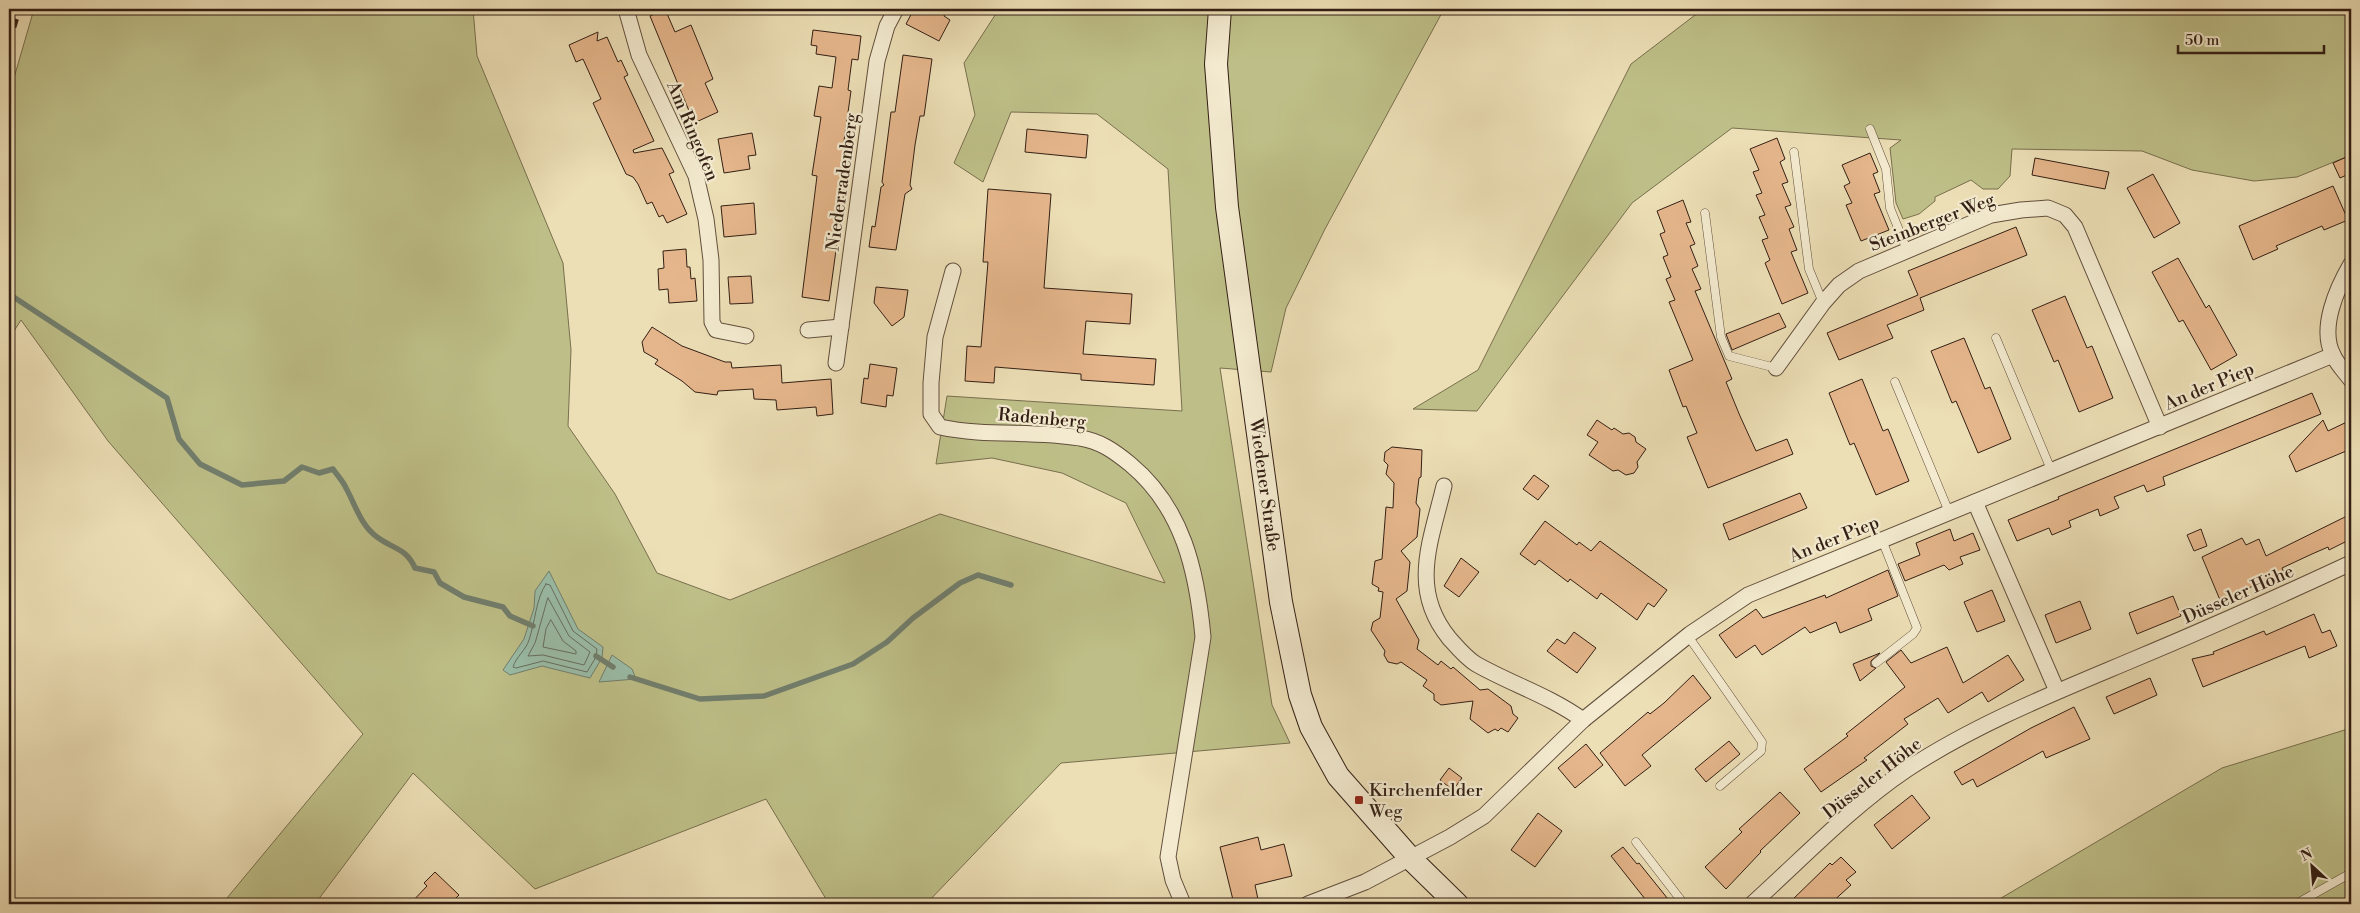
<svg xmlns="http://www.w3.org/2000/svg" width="2360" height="913" viewBox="0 0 2360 913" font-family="'Libre Bodoni',serif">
	<rect width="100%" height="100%" fill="#ecdeb5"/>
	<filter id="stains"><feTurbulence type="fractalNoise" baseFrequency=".004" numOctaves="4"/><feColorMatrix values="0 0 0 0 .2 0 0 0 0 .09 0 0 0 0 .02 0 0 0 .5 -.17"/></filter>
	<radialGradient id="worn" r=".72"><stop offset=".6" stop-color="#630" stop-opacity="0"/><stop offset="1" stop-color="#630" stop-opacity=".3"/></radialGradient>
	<g fill="#bebf88" stroke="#786f4e">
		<polygon points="34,9 473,9 477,56 563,263 571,350 568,426 615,494 657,573 730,600 940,514 1165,583 1126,503 1062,473 992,458 936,464 947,396 1182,411 1168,169 1097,114 1011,112 983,182 954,163 975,115 964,63 999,9 1444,9 1325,229 1286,308 1271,372 1220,368 1272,705 1290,743 1061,763 926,904 829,904 766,799 535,889 413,773 315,904 222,904 363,734 108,441 21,320 9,339 9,95"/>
		<polygon points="1703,9 2351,9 2351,155 2297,177 2254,181 2192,170 2142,151 2012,149 2010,176 1998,189 1983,189 1971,180 1935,197 1935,201 1919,214 1903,219 1896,203 1890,148 1901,140 1732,128 1632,203 1477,411 1413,409 1478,370 1631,64"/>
		<polygon points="2351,728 2351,904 1991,904 2222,768"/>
	</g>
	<g fill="#9abda8" stroke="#717e6d">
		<polygon points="549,571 578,629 603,647 602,658 590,678 542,666 510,675 503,670 524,639 534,608 535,591"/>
		<polygon points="612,655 632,669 636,679 599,682"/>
	</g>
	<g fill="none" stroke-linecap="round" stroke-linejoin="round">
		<g stroke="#666e5e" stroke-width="1">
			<path d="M546,584L550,585L573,631L597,649L596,657L587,672L543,661L516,668L513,667C516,657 526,650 529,640C535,623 536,598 546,584Z"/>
			<polygon points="548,598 569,636 590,652 584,665 543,655 528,656 535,643"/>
			<polygon points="551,620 563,641 576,651 576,654 543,647 546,629"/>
		</g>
		<g stroke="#717e6d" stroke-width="5.5">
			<path d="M9,294L167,398L179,439L200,464L242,485L284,481L302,467L319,473L333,469C337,475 343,481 346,488C355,504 361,526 377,537C393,549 406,548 415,568L434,572L440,583L464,597L503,607L510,616L533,626"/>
			<polyline points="596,656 613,667"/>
			<polyline points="630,677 700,699 764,696 853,664 887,642 913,618 960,583 978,575 1011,585"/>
		</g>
	</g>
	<g fill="#e5b68b" stroke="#331f14">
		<polygon points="665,9 675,32 691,25 713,79 705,83 718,112 694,123 650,16"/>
		<polygon points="914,9 947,9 944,16 950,20 939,41 906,24"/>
		<polygon points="813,30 861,36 858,60 852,59 848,90 851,91 843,148 850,149 829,301 802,297 817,176 812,175 821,117 814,116 819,86 832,88 836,57 816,54 817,46 811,45"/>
		<polygon points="598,32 597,41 607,37 618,62 621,60 628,75 624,77 654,141 633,150 634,153 662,148 674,172 669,174 687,214 667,223 663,215 659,217 652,202 647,204 638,184 633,177 626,174 593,103 601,99 583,59 576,62 569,45"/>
		<polygon points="903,55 932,59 924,116 920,116 915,145 910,185 912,189 905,194 896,250 869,247 872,226 875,227 881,187 884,185 882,182 891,112 895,112"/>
		<polygon points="1027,129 1088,135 1086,158 1025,152"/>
		<polygon points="752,133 756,155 748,156 750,169 724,173 718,139"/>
		<polygon points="1777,138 1785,159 1780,162 1788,182 1782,184 1791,205 1785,207 1794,227 1789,229 1797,250 1791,252 1808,293 1782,304 1765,263 1770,260 1762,240 1768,238 1759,217 1765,215 1756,195 1762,193 1753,172 1759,170 1750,149"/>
		<polygon points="1870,153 1878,172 1873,174 1880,192 1874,194 1889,230 1861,241 1846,205 1852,203 1844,186 1850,183 1842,165"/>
		<polygon points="2351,155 2351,173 2340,178 2333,163"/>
		<polygon points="2035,158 2109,172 2105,189 2032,175"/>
		<polygon points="2153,174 2180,223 2154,238 2127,188"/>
		<polygon points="2333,186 2348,220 2324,230 2322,226 2276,246 2278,249 2253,260 2239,226"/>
		<polygon points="988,189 1051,194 1044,288 1132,294 1130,324 1086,321 1083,354 1156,359 1154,385 1081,380 1081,374 995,367 994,383 965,381 967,346 981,347 988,262 983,262"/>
		<polygon points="1683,200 1691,222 1686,223 1695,244 1690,246 1698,266 1692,269 1701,289 1695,291 1732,379 1726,382 1740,416 1756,451 1787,439 1793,454 1708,488 1687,437 1697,433 1686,406 1683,407 1669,370 1693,360 1669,302 1675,300 1666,279 1671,277 1663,257 1668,255 1660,234 1665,232 1657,211"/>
		<polygon points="754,203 756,234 724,237 721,206"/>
		<polygon points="2016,227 2027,255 1920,298 1924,310 1887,325 1893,338 1839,360 1827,333 1918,295 1908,271"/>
		<polygon points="686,249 687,267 690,267 691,279 695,278 697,301 669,303 668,289 659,290 658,269 664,268 663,251"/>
		<polygon points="2178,258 2206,308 2209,305 2237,355 2211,370 2183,320 2179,322 2152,272"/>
		<polygon points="751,276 753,303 730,304 728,277"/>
		<polygon points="876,287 908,290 904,317 892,326 874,303"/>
		<polygon points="2065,296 2087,348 2092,346 2113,398 2079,412 2058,360 2054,362 2032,310"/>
		<polygon points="1779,313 1786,327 1732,350 1726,334"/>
		<polygon points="652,327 682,346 725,362 731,362 732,368 781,365 782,383 831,379 833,414 817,416 816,407 777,410 776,400 754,399 753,389 718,391 717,395 695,392 682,381 655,364 658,360 644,352 642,342"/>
		<polygon points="1964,338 1985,389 1990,387 2011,439 1978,453 1956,401 1952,403 1931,351"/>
		<polygon points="870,364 897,368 893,396 887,395 886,407 861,403 864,378 868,379"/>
		<polygon points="1862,379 1883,431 1888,429 1909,481 1876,495 1854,443 1850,445 1829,393"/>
		<polygon points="2312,393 2321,414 2163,477 2165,485 2147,492 2144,485 2114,497 2119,508 2100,516 2098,509 2069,521 2071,527 2052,535 2049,528 2017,541 2008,520 2059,499 2058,497"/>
		<polygon points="1597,420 1612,430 1614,428 1623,434 1629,433 1635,437 1636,442 1646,449 1637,462 1638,467 1634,473 1626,475 1618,470 1613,471 1589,455 1598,442 1587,435"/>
		<polygon points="2323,420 2328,431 2351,420 2351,449 2296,472 2289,456"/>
		<polygon points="1392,447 1422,450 1421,477 1419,478 1416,503 1420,509 1417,537 1401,551 1410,562 1407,591 1396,599 1419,640 1417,649 1438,665 1441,661 1451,669 1453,667 1480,690 1488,689 1511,706 1513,714 1518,718 1508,732 1501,728 1498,731 1495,729 1488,733 1470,719 1473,701 1441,705 1434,700 1434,694 1423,686 1427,680 1401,662 1397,664 1388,662 1384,655 1385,651 1371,630 1373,622 1380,618 1383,592 1378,591 1379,588 1372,584 1375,561 1382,559 1386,507 1393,508 1394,483 1386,474 1388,465 1384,461 1385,452"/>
		<polygon points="1534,475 1549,486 1538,500 1523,489"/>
		<polygon points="1800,493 1807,508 1729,540 1723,524"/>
		<polygon points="2351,514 2351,539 2329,550 2328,547 2312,554 2282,568 2284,573 2220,600 2202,557 2242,538 2246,545 2259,539 2266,556"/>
		<polygon points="1545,521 1577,545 1579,542 1591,551 1600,541 1667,590 1654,607 1648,603 1637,620 1601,593 1597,599 1570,579 1568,582 1539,560 1535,565 1520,554"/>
		<polygon points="1950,529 1954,541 1973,533 1980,550 1960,557 1963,564 1949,570 1944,565 1905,581 1898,564 1920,555 1916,543"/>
		<polygon points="2201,529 2207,546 2194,551 2187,535"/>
		<polygon points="1461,558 1479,572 1459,597 1444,586"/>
		<polygon points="1888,570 1898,596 1868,609 1872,620 1840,633 1836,622 1810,633 1805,627 1762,655 1755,645 1736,658 1719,635 1756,609 1763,618 1825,595 1826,598"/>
		<polygon points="1992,590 2005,621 1977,632 1964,602"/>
		<polygon points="2173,596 2181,616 2137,634 2129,613"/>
		<polygon points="2080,601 2091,629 2056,643 2045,615"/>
		<polygon points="2314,614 2322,633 2330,630 2337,646 2309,658 2305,646 2203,687 2192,659 2214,654 2213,652 2264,631 2266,635"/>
		<polygon points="1574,632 1596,648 1577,673 1547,651 1557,639 1565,644"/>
		<polygon points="1947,647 1963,683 2008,655 2024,680 1988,702 1982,692 1948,713 1938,698 1904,719 1908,724 1864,758 1867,760 1821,792 1804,769 1848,736 1846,734 1905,687 1886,662 1901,650 1911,663"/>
		<polygon points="1880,653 1871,661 1871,666 1876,668 1860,681 1853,664"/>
		<polygon points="1693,675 1711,698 1642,755 1651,766 1625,786 1600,753 1648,712 1650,714 1664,703"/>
		<polygon points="2150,678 2157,695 2114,714 2106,697"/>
		<polygon points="2074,707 2090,739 2046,758 2043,751 1977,787 1973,779 1962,785 1954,772 2031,728"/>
		<polygon points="1729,741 1740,754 1706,782 1695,769"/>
		<polygon points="1586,744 1603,765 1575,788 1558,768"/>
		<polygon points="1449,768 1462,778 1453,790 1440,780"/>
		<polygon points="1780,792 1800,813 1760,851 1761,852 1726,889 1705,867 1742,832 1739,829"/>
		<polygon points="1912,795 1930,818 1892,849 1874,825"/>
		<polygon points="1538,813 1562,831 1535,867 1511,850"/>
		<polygon points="1258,837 1261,850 1284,844 1292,876 1255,885 1259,904 1234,904 1220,847"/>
		<polygon points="1623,847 1637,864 1639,863 1672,904 1649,904 1611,856"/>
		<polygon points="1841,857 1856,872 1846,880 1851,885 1830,904 1788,904 1830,863 1832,865"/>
		<polygon points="435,872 459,895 450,904 410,904 427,886 424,883"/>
	</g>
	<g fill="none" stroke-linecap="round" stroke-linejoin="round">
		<defs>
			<g id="service">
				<polyline points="1870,129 1886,169 1890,208 1907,250"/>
				<polyline points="1794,152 1809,269 1823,303"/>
				<polyline points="1705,213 1721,337 1729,356 1776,368"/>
				<polyline points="1996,338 2052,472"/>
				<polyline points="1895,382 1949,512"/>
				<polyline points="1688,636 1762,742 1761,751 1720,786"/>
				<polyline points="1876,663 1913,634 1917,628 1882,540"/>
				<polyline points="1636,842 1684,904"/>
				<polyline points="2296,904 2351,873"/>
			</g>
			<g id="minor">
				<polyline points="626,9 639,55 696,176 706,219 711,260 712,322 716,330 746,336"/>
				<path d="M2351,264C2337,288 2319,328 2333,355C2337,364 2345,372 2351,380"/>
				<path d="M953,271L935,337L931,383V414L940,427C986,437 1034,430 1080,438C1100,441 1114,451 1130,464C1183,508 1197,571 1203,637L1168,857L1173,880L1183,904"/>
				<polyline points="808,330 841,327"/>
				<polyline points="836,363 877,61 887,26 896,9"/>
				<polyline points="1776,368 1823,303 1839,285 1859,271 1991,215 2021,210 2048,208 2065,215 2075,227 2160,427"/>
				<path d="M1444,486C1431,541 1409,589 1449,638C1457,647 1466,658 1476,664C1511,684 1550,696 1583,720"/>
				<polyline points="1975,502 2057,691"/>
				<polyline points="1308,904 1365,882 1450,837 1484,816 1583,720 1690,634 1748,595 2333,355"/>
				<path d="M1752,904C1802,859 1850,808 1906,770C1977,723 2059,691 2137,658C2209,628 2280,596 2351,563"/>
			</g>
			<g id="secondary">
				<path id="s1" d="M1220,9L1216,64L1227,207L1281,602L1300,695L1311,727L1338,776L1411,859L1457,904"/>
			</g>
		</defs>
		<use href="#service" stroke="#614f3c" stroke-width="9"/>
		<use href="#minor" stroke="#614f3c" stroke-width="17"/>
		<use href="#secondary" stroke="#331f14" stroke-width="24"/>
		<use href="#service" stroke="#f3eacf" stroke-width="8"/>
		<use href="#minor" stroke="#f3eacf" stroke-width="15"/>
		<use href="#secondary" stroke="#f3eacf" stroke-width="22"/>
		<polyline stroke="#331f14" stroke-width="4" stroke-dasharray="9 9" stroke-linecap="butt" points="9,45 20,9"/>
	</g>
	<rect fill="#8f2418" stroke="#f3eacf" stroke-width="2" x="1354" y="795" width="10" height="10" rx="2.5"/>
	<g text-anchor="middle" stroke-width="4.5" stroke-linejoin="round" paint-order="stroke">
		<g font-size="18" fill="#331f14" stroke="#f3eacf">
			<text transform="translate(693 131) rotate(67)" y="6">Am Ringofen</text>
			<text transform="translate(842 182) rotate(-82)" y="6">Niederradenberg</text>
			<text transform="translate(1932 222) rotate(-21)" y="6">Steinberger Weg</text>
			<text transform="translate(2209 386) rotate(-23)" y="6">An der Piep</text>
			<text transform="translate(1042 418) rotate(5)" y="6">Radenberg</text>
			<text dy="6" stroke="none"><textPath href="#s1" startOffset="479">Wiedener Straße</textPath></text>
			<text transform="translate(1834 539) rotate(-22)" y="6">An der Piep</text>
			<text transform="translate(2238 594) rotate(-24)" y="6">Düsseler Höhe</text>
			<text transform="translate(1872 778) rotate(-38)" y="6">Düsseler Höhe</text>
		</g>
		<g font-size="18" fill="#331f14" stroke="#f3eacf" text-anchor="start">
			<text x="1369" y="796">Kirchenfelder<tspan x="1369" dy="21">Weg</tspan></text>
		</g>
	</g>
	<rect width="2360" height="913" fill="none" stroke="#ecdeb5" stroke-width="30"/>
	<rect x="10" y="10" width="2340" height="893" fill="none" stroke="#331f14" stroke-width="2.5"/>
	<rect x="15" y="15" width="2330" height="883" fill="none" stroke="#331f14"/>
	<g transform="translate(2312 866) rotate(334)" stroke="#f3eacf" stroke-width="4" paint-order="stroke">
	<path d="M0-4L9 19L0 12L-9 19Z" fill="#331f14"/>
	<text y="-8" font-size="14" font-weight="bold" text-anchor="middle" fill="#331f14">N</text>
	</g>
	<path d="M2178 45v8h146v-8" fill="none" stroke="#331f14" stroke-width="2.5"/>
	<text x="2185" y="45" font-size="15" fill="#331f14" stroke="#f3eacf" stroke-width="4" paint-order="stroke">50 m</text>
	<rect width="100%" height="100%" filter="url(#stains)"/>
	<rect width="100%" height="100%" fill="url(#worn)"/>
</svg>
